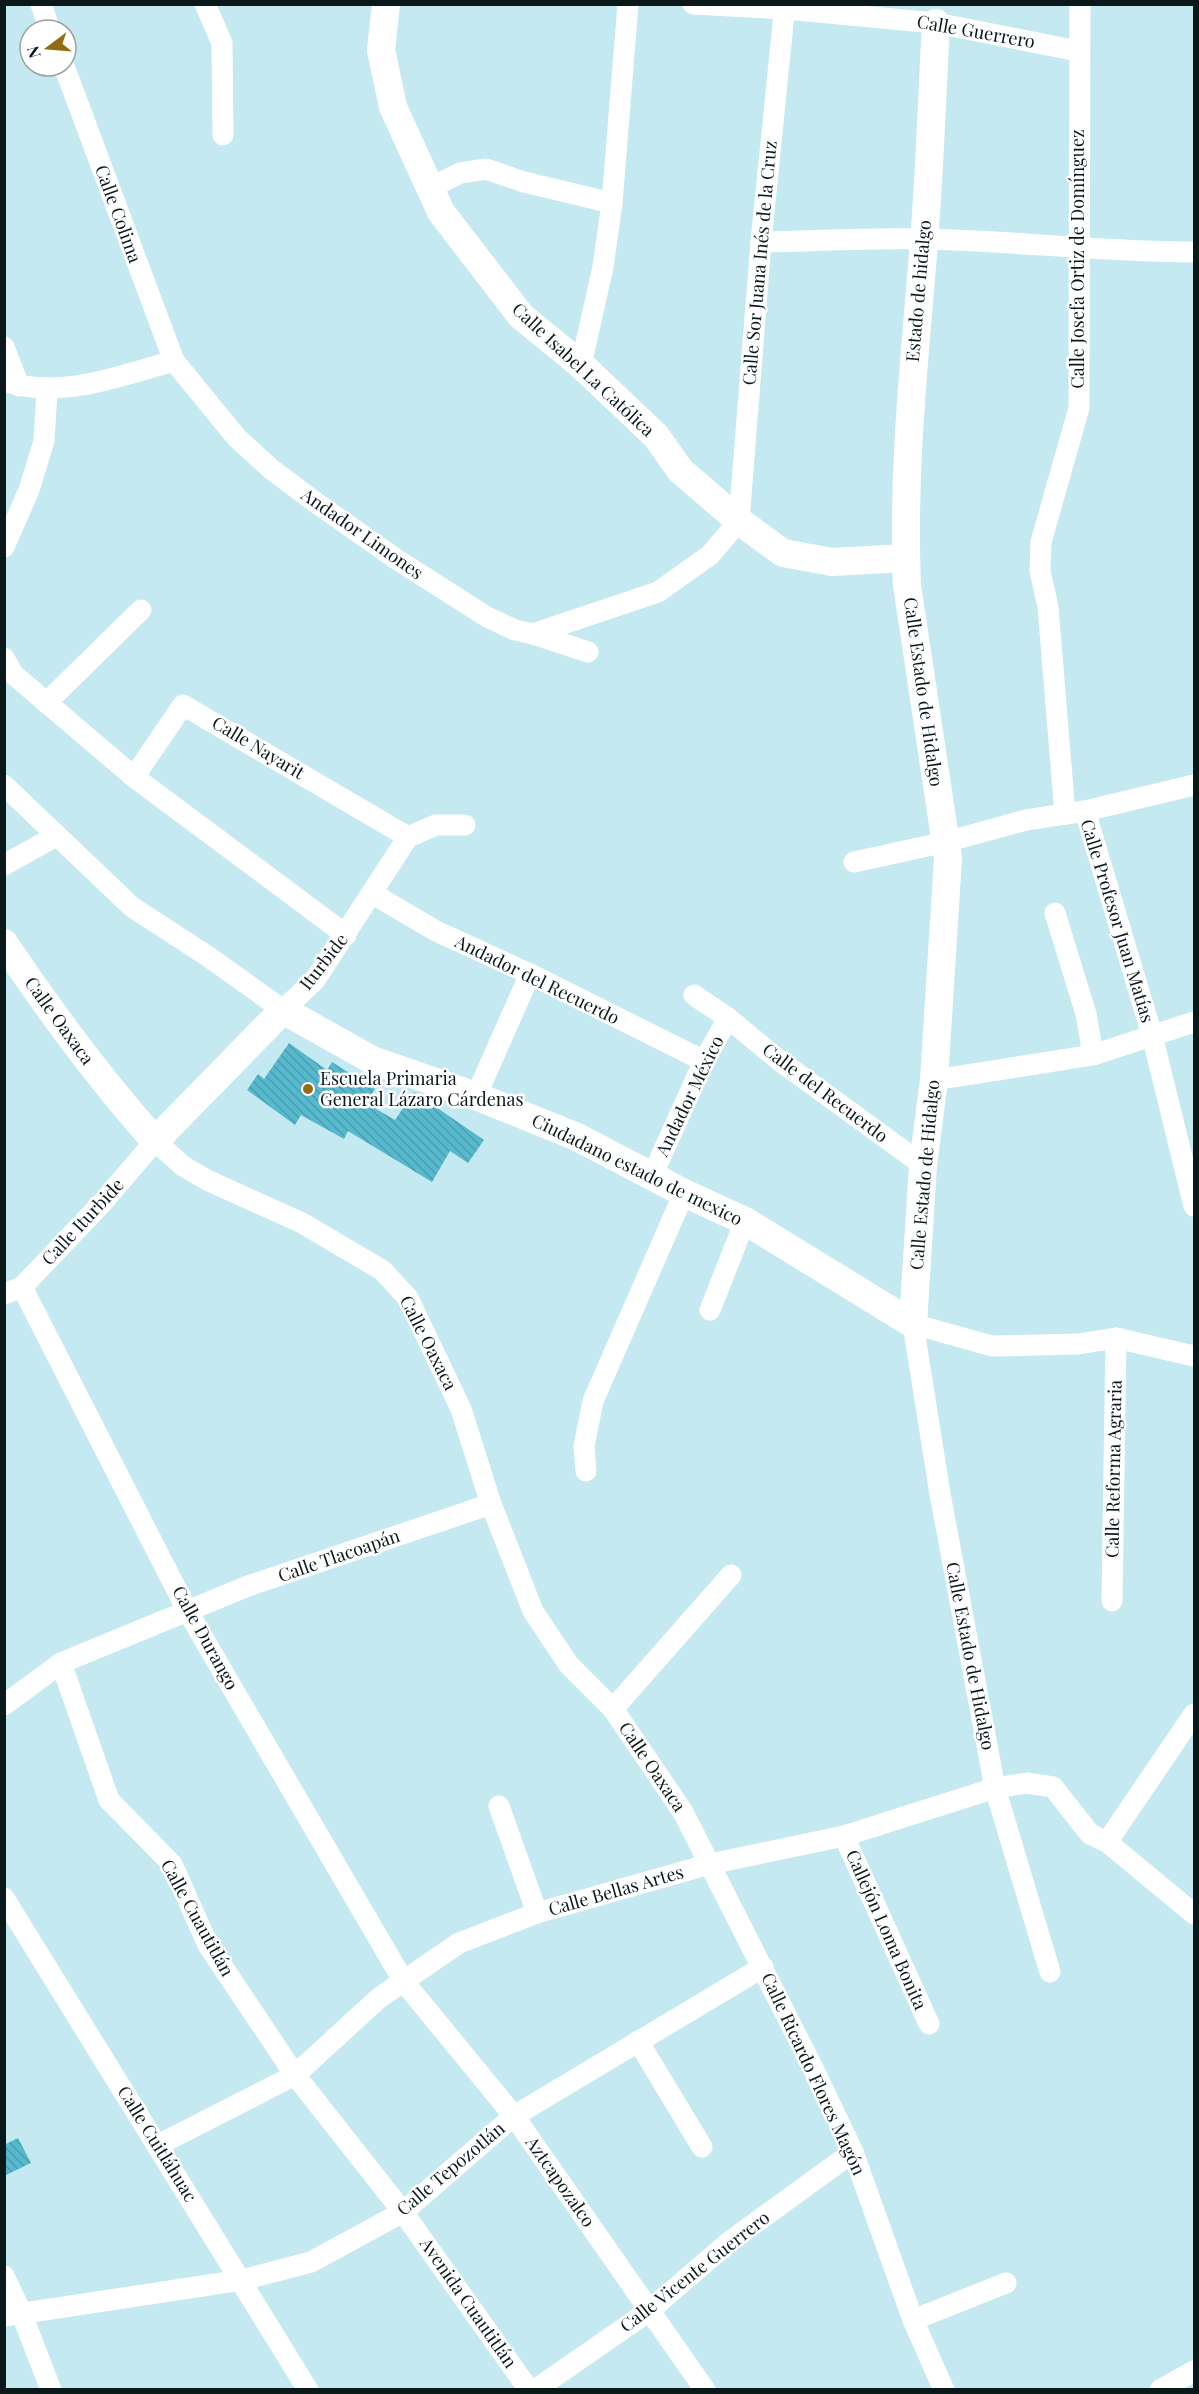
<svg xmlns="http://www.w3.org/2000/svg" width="1199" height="2394" viewBox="0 0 1199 2394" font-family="'Playfair Display',serif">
	<defs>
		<pattern id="building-back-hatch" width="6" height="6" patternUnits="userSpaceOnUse" patternTransform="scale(1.5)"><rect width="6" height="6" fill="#57b9cd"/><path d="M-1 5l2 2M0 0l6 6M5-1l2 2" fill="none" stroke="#4a9eaf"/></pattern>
	</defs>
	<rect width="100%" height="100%" fill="#c5e9f1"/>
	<g fill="url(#building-back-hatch)">
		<polygon points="289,1043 327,1070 332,1062 375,1089 366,1103 395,1120 414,1092 484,1140 468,1163 450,1151 432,1182 348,1131 344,1139 301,1115 295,1125 247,1090 258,1074 264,1079"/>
		<polygon points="18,2138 31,2163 4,2176 4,2145"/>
	</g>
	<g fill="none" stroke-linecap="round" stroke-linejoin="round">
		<g stroke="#fff" stroke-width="21">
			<polyline points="41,4 50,30"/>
			<polyline points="205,4 222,43 223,135"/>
			<polyline points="693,4 785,9 936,23 1078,51"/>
			<polyline points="1080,4 1079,408 1041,542 1040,571 1048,607 1065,814 1085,811 1152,1035 1194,1206"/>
			<polyline points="64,66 174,361 237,438 271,469 315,502 396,559 487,617 515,630 533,634 588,652"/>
			<polyline points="430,188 460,173 486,169 524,182 612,203"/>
			<path d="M761,242C816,241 871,238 925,239C1015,241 1105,252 1194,252"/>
			<polyline points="4,347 19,386"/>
			<polyline points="581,365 603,267 612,203 628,4"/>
			<path d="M4,381C61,400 118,376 174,361"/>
			<polyline points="4,547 29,490 44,441 47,391"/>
			<polyline points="533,634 658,592 710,555 739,521 761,242 785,4"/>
			<polyline points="4,658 13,674 134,777 346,935"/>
			<polyline points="46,703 141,610"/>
			<polyline points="134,777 183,705 408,837"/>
			<polyline points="4,785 132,907 206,955 283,1010 315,980 408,837 436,825 465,825"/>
			<polyline points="1085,811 1194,785"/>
			<polyline points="854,862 946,842 1026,820 1065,814"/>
			<polyline points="4,865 56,836"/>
			<polyline points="373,894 436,931 530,974 704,1061"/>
			<polyline points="1055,913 1086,1014 1093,1055"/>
			<polyline points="694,995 728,1018 780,1061 923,1165"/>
			<polyline points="934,1080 1093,1055 1194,1022"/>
			<polyline points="476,1096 530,974"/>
			<polyline points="652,1176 704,1061 728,1018"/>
			<polyline points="22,1287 188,1612 404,1982 514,2116 705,2390"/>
			<polyline points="4,1294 22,1287 103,1202 155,1141 183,1166 207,1180 302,1223 382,1270 408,1298 461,1409 491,1504 533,1611 569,1665 613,1709 683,1812 814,2070 853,2152 913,2320 944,2390"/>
			<polyline points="710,1310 745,1221"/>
			<polyline points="586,1471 584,1446 593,1401 684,1193"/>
			<polyline points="1112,1601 1116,1338"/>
			<polyline points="61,1663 109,1800 172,1864 208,1945 295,2075 403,2212 529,2390"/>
			<polyline points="4,1705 61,1663 248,1586 491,1504"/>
			<polyline points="613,1709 731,1575"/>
			<polyline points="499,1806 537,1913"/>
			<polyline points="844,1836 929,2024"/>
			<polyline points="1107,1842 1194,1714"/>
			<polyline points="4,1898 308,2390"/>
			<polyline points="1050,1972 995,1788 940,1494 913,1324 992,1346 1078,1344 1116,1338 1194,1356"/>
			<polyline points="638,2041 702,2147"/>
			<polyline points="158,2145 295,2075 379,1998 459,1943 537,1913 710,1864 844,1836 995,1788 1027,1783 1053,1787 1090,1834 1107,1842 1194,1914"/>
			<polyline points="4,2276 21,2312 51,2390"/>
			<polyline points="4,2316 242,2280 311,2262 403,2212 514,2116 763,1967"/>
			<polyline points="913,2320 1006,2283"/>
			<polyline points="535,2390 649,2311 729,2242 853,2152"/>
			<polyline points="1160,2390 1194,2371"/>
		</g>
		<g stroke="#fff" stroke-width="28">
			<polyline points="386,4 381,50 393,107 441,212 521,316 581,365 656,436 680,470 739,521 783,553 832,562 906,558"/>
			<path d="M4,943C51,1013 99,1078 155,1141L283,1010L372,1060L476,1096L577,1137L684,1193L745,1221L913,1324L923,1165L934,1080L948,858L907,585C902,468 915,357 924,241C930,168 932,95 936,23"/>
		</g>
	</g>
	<circle fill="#926c13" stroke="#fff" stroke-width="2" cx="308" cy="1089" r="6"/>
	<g text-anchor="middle" stroke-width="5" stroke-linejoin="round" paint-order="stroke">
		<g font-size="18" fill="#0a181a" stroke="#fff">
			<text transform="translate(976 32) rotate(10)" y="6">Calle Guerrero</text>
			<text transform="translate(118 214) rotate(70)" y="6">Calle Colima</text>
			<text transform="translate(1078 259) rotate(-90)" y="6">Calle Josefa Ortiz de Domínguez</text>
			<text transform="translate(760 263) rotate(-85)" y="6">Calle Sor Juana Inés de la Cruz</text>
			<text transform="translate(919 291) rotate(-85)" y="6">Estado de hidalgo</text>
			<text transform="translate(583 370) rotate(43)" y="6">Calle Isabel La Católica</text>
			<text transform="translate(362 534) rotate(35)" y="6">Andador Limones</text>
			<text transform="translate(923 692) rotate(82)" y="6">Calle Estado de Hidalgo</text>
			<text transform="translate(258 748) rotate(31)" y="6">Calle Nayarit</text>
			<text transform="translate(1117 921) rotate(73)" y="6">Calle Profesor Juan Matías</text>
			<text transform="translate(324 962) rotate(-52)" y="6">Iturbide</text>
			<text transform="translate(537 980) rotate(26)" y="6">Andador del Recuerdo</text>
			<text transform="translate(59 1021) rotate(54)" y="6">Calle Oaxaca</text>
			<text transform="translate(825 1093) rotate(37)" y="6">Calle del Recuerdo</text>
			<text transform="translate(690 1096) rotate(-64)" y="6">Andador México</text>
			<text transform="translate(637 1170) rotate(26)" y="6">Ciudadano estado de mexico</text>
			<text transform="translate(925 1175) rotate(-85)" y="6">Calle Estado de Hidalgo</text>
			<text transform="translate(83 1222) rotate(-47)" y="6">Calle Iturbide</text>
			<text transform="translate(428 1343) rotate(63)" y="6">Calle Oaxaca</text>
			<text transform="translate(1114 1469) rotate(-89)" y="6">Calle Reforma Agraria</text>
			<text transform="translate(339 1556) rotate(-19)" y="6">Calle Tlacoapán</text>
			<text transform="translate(205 1638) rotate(61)" y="6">Calle Durango</text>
			<text transform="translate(970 1656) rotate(79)" y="6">Calle Estado de Hidalgo</text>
			<text transform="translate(652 1767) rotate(56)" y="6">Calle Oaxaca</text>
			<text transform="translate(616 1891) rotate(-16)" y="6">Calle Bellas Artes</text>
			<text transform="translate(197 1918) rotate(61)" y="6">Calle Cuautitlán</text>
			<text transform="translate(886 1930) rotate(66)" y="6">Callejón Loma Bonita</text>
			<text transform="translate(813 2074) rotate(65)" y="6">Calle Ricardo Flores Magón</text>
			<text transform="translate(157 2144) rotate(58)" y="6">Calle Cuitláhuac</text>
			<text transform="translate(451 2169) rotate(-40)" y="6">Calle Tepozotlán</text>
			<text transform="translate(560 2182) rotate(55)" y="6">Aztcapozalco</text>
			<text transform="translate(695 2272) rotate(-38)" y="6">Calle Vicente Guerrero</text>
			<text transform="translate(468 2303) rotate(55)" y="6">Avenida Cuautitlán</text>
		</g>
		<g font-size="18" fill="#0a181a" stroke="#fff" text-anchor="start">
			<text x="320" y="1085">Escuela Primaria<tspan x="320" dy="21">General Lázaro Cárdenas</tspan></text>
		</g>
	</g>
	<rect width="1199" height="2394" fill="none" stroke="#0a181a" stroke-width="12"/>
	<g transform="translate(48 48) rotate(254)"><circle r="28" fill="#ffffff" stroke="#9da3a3" stroke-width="1.5"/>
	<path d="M0-4.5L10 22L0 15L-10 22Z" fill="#926c13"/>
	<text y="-9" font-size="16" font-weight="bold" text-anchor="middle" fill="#0a181a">N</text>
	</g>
</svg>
